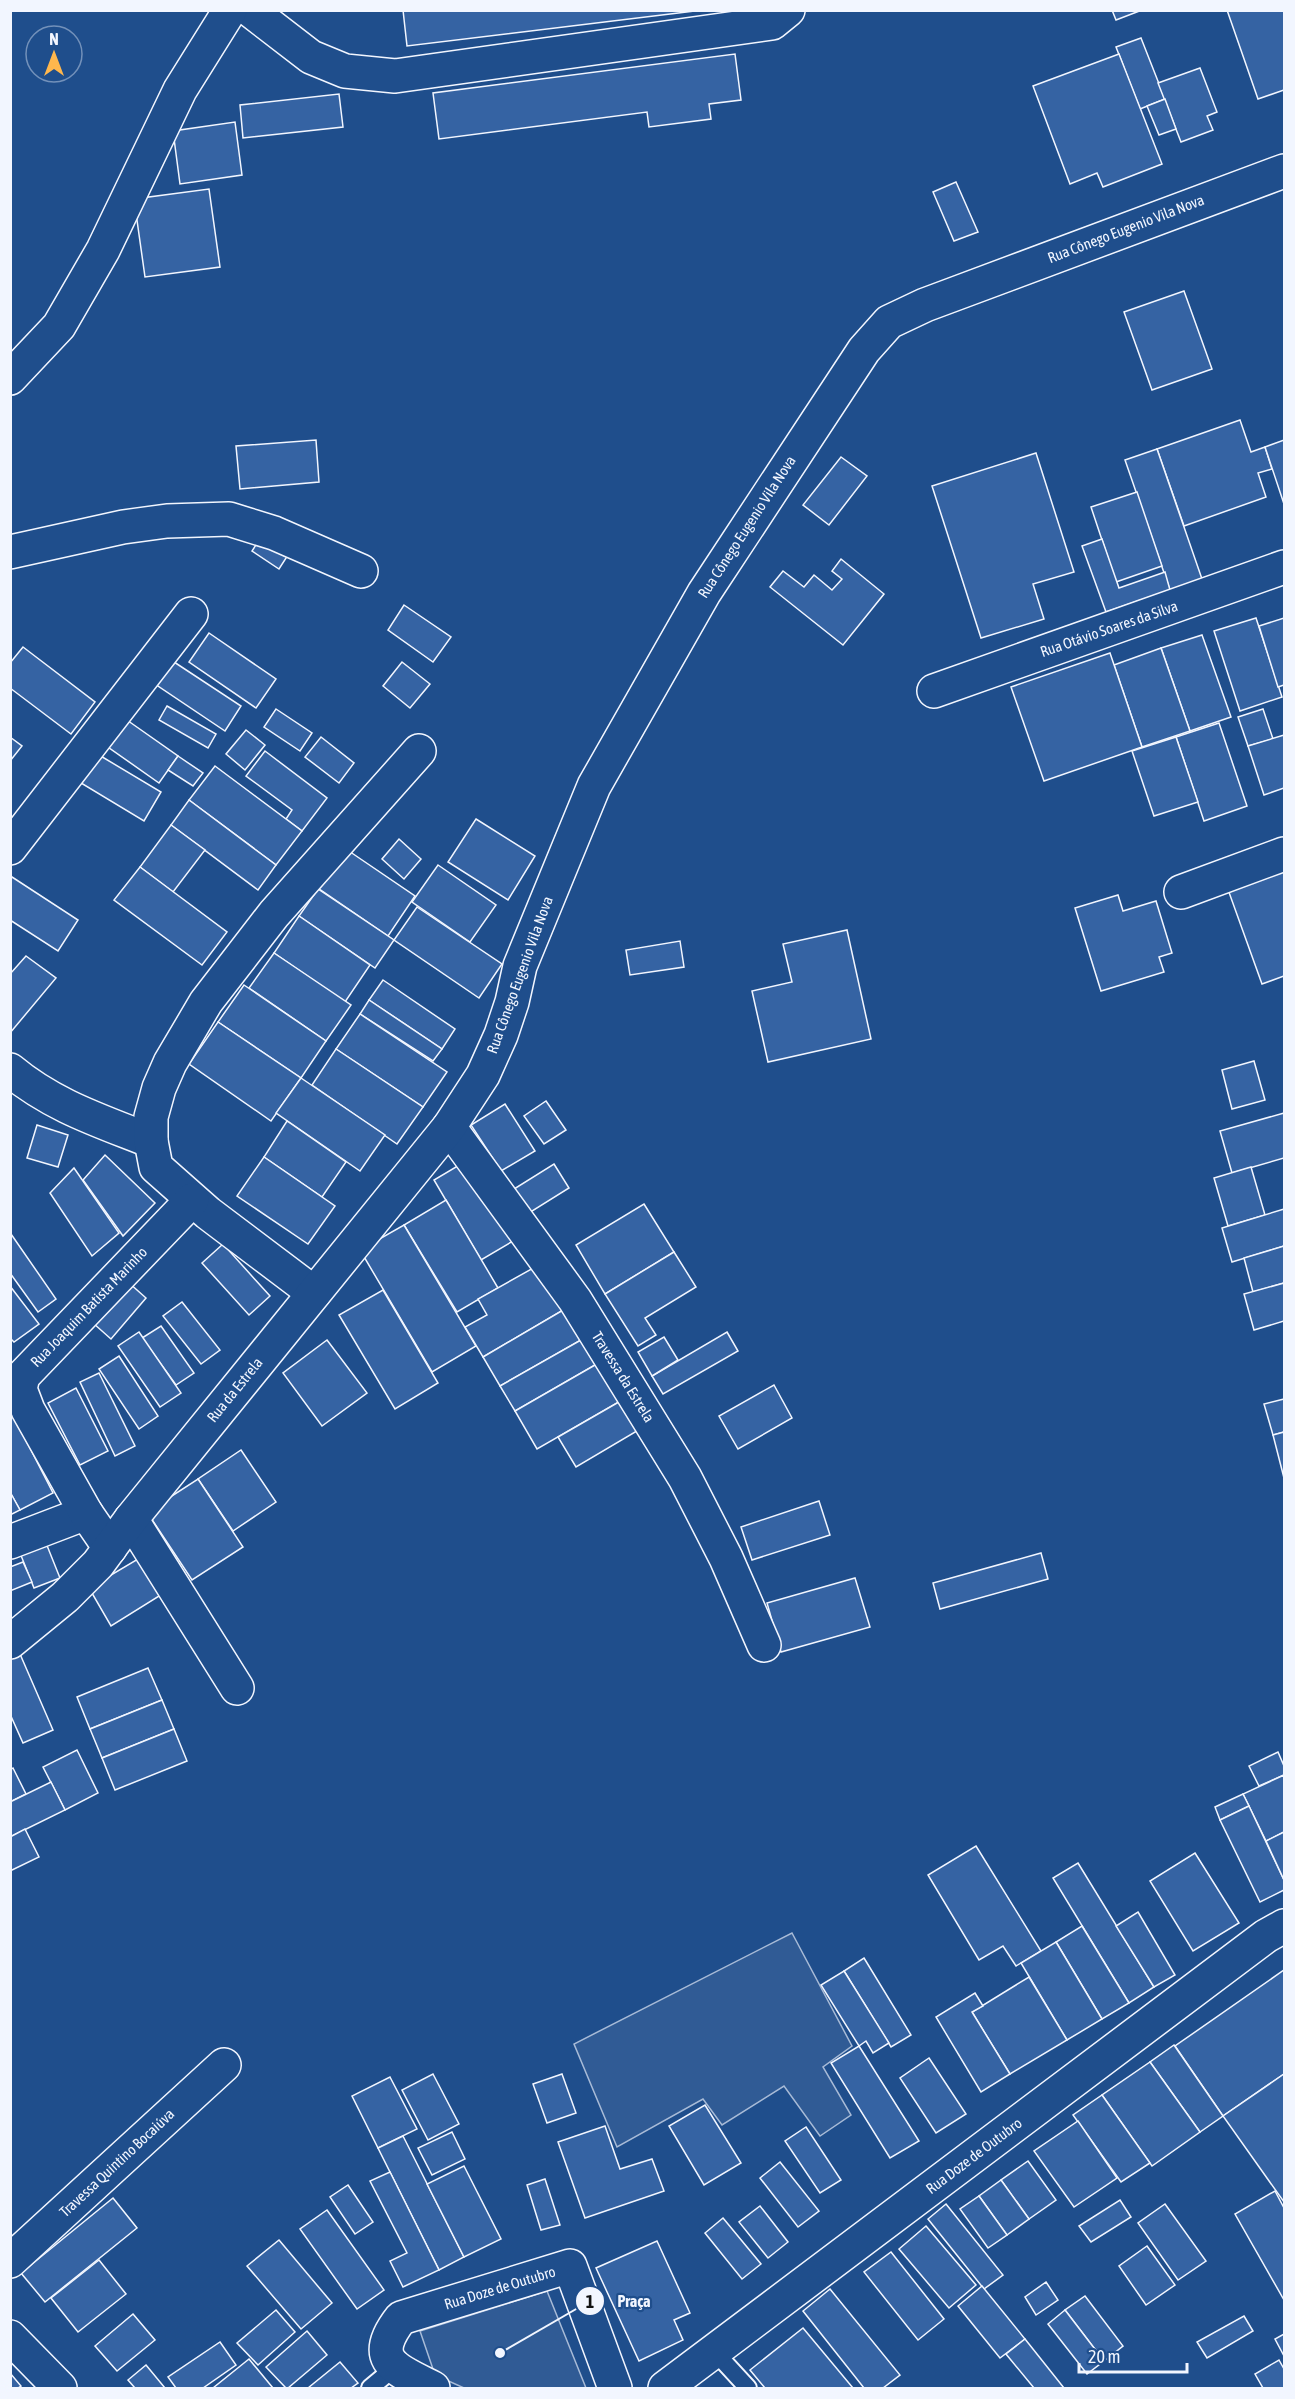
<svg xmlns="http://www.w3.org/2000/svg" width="1295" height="2399" viewBox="0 0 1295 2399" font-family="'Asap Condensed',sans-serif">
	<rect width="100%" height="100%" fill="#1f4e8c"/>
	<g fill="#305b95" stroke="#a8bbd7" stroke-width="1.5">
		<polygon points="792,1933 852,2046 823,2067 851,2115 820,2136 784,2086 722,2125 703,2099 617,2147 574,2044"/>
		<polygon points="547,2291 586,2388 464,2388 435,2375 420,2331"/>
	</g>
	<g fill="#3563a3" stroke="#f2f6ff" stroke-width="1.5">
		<polygon points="403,10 703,10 407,46"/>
		<polygon points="1112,10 1142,10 1116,20"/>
		<polygon points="1227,10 1284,10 1284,90 1258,99"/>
		<polygon points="1141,38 1165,99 1140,109 1116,47"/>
		<polygon points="735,54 741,100 709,104 711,119 649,127 647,112 439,139 433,93"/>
		<polygon points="1119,54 1162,164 1103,187 1097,173 1070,184 1033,86"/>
		<polygon points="1200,68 1217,112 1207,116 1213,130 1181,142 1158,83"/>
		<polygon points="339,94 343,127 243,138 240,105"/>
		<polygon points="1165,99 1176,129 1159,135 1147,106"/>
		<polygon points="235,122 242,175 180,184 173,131"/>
		<polygon points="956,182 978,232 954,241 933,192"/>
		<polygon points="209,189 220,267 145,277 134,199"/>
		<polygon points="1184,291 1212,369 1152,390 1124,312"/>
		<polygon points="1240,420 1251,452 1265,447 1272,469 1258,473 1266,497 1184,526 1157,449"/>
		<polygon points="316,440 319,482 240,489 236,446"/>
		<polygon points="1284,440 1284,504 1265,447"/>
		<polygon points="1157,449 1202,579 1170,590 1125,460"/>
		<polygon points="1036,453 1074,572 1033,584 1044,619 981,638 932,486"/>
		<polygon points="841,457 867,476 829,525 803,505"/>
		<polygon points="1137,492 1162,566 1116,582 1091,507"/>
		<polygon points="261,537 288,555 279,569 252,551"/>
		<polygon points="1102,539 1119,588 1165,572 1170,590 1106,612 1082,546"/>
		<polygon points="841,559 884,594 843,645 770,587 783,571 804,587 814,575 832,590 842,579 832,571"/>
		<polygon points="404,605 451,637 433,662 388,630"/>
		<polygon points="1256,618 1282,697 1240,711 1214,631"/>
		<polygon points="1284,618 1284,685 1278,687 1259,626"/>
		<polygon points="209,633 276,679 256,708 189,662"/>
		<polygon points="1202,635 1231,717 1190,731 1161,648"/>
		<polygon points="23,647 95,702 71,734 10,688 10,663"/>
		<polygon points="1161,648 1190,731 1142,747 1114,665"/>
		<polygon points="1110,653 1142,747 1044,781 1011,687"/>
		<polygon points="171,660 241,706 225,731 155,684"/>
		<polygon points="402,662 430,684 410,708 383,686"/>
		<polygon points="167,706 216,734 208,748 159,720"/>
		<polygon points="276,709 312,733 300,751 264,727"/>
		<polygon points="1263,709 1273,739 1248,746 1238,717"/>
		<polygon points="124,718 178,756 159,783 105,745"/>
		<polygon points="1219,723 1247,806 1204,821 1176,737"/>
		<polygon points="246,730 265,745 245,770 226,754"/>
		<polygon points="1284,735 1284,788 1264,795 1248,746"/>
		<polygon points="10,737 22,746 10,761"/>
		<polygon points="321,737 354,763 339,783 305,757"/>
		<polygon points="1176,737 1198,802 1154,816 1132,751"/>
		<polygon points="265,751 327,798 302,831 286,819 292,810 246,776"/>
		<polygon points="99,755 161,792 144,821 81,783"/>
		<polygon points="178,756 203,773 193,786 168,770"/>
		<polygon points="215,766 302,831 276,865 189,800"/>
		<polygon points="189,800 276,865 258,890 171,825"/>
		<polygon points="476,819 535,856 508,900 448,862"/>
		<polygon points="171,825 205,850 173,892 140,867"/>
		<polygon points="399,839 421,859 404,879 382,859"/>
		<polygon points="340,845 415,896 388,936 312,884"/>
		<polygon points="1284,863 1284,976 1262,984 1226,884"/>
		<polygon points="438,865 496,905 470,942 412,902"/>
		<polygon points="140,867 227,932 202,965 114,900"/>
		<polygon points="12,877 78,920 58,951 10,920 10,880"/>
		<polygon points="318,889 394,940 375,968 299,916"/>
		<polygon points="1118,895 1123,911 1156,901 1172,953 1159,957 1164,972 1101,991 1075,908"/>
		<polygon points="417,907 502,964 479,998 394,940"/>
		<polygon points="299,916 370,965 345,1002 274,953"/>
		<polygon points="847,930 871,1039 768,1062 752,991 792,982 783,944"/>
		<polygon points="680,941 684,967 630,975 626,950"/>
		<polygon points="274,953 351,1005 326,1041 249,988"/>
		<polygon points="26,956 56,978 10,1033 10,974"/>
		<polygon points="383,980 455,1029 442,1049 369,1000"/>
		<polygon points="244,985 326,1041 301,1078 218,1022"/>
		<polygon points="369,1000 442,1049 433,1061 360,1014"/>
		<polygon points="360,1014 447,1072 423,1107 336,1049"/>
		<polygon points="218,1022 301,1078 271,1121 189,1064"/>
		<polygon points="336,1049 423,1107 397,1144 312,1085"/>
		<polygon points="1254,1061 1265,1100 1232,1109 1222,1070"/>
		<polygon points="301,1078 385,1135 360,1171 276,1113"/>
		<polygon points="546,1101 566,1130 544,1144 524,1116"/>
		<polygon points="505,1104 535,1151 501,1171 471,1125"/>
		<polygon points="1284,1113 1284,1158 1232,1173 1220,1131"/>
		<polygon points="287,1121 346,1162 322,1197 264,1157"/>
		<polygon points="37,1125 68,1135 58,1167 27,1158"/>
		<polygon points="105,1155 155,1203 123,1236 83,1180"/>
		<polygon points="264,1157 335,1206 308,1244 237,1196"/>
		<polygon points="466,1161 513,1241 481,1260 434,1180"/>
		<polygon points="554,1164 569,1188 529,1213 514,1189"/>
		<polygon points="1251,1167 1265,1215 1228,1226 1214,1178"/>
		<polygon points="74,1168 119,1233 92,1256 50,1193"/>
		<polygon points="446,1200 498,1288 457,1312 404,1225"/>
		<polygon points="644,1204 674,1252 605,1294 576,1245"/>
		<polygon points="1284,1209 1284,1246 1232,1262 1222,1228"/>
		<polygon points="404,1225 476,1346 432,1372 360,1250"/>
		<polygon points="11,1234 56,1299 38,1312 10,1273"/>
		<polygon points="223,1244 270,1296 249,1315 202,1263"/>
		<polygon points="1284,1246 1284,1283 1253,1292 1244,1258"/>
		<polygon points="674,1252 696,1287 645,1318 656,1335 638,1346 605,1294"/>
		<polygon points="544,1262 570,1306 483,1357 465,1327 487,1315 478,1299"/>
		<polygon points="128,1282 146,1298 111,1339 93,1323"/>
		<polygon points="1284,1283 1284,1321 1254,1330 1244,1294"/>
		<polygon points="10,1286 39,1324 14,1342 10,1338"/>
		<polygon points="383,1290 438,1383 395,1409 339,1315"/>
		<polygon points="182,1302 220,1350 201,1364 163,1316"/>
		<polygon points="570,1306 588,1336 500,1386 483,1357"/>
		<polygon points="161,1326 194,1373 176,1385 142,1338"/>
		<polygon points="139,1332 181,1393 160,1407 118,1346"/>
		<polygon points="727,1332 738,1351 663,1394 652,1376"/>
		<polygon points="588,1336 602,1361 515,1411 500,1386"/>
		<polygon points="664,1337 678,1360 652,1376 638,1352"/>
		<polygon points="327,1340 367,1393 322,1426 283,1373"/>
		<polygon points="119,1356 158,1416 139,1429 99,1369"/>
		<polygon points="602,1361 624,1399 537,1449 515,1411"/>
		<polygon points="99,1373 135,1446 115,1456 80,1382"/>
		<polygon points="774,1385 792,1418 738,1449 719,1416"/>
		<polygon points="76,1388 108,1451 80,1465 48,1403"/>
		<polygon points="624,1399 642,1428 576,1467 558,1437"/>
		<polygon points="1284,1399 1284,1432 1273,1435 1264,1404"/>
		<polygon points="10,1409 53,1493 20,1510 10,1492"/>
		<polygon points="1284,1432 1284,1478 1273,1435"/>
		<polygon points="241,1450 276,1502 233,1531 198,1479"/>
		<polygon points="198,1479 243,1547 192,1580 147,1512"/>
		<polygon points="10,1492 20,1510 10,1515"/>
		<polygon points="819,1501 830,1535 752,1560 741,1527"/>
		<polygon points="46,1543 60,1578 34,1588 20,1553"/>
		<polygon points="1041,1553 1048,1579 940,1609 933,1583"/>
		<polygon points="143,1556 164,1593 111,1626 89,1588"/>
		<polygon points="23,1562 32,1582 10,1591 10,1567"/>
		<polygon points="855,1578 870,1627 781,1652 767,1603"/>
		<polygon points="20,1654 53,1730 23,1743 10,1714 10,1658"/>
		<polygon points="148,1668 162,1700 90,1729 77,1697"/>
		<polygon points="162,1700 174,1729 102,1758 90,1729"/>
		<polygon points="174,1729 187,1761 115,1790 102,1758"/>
		<polygon points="77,1750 98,1793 65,1810 43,1767"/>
		<polygon points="1278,1752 1284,1766 1284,1775 1259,1786 1249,1766"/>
		<polygon points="13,1768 26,1794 10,1802 10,1770"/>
		<polygon points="1284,1775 1284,1832 1266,1841 1243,1794"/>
		<polygon points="51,1782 65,1810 10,1837 10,1802"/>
		<polygon points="1243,1794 1249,1806 1220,1820 1215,1807"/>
		<polygon points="1249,1806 1284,1880 1284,1890 1260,1902 1220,1820"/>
		<polygon points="25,1829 39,1857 10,1871 10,1837"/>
		<polygon points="1284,1832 1284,1880 1266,1841"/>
		<polygon points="976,1846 1041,1951 1016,1966 1003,1946 979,1960 928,1875"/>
		<polygon points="1195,1853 1239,1923 1193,1951 1150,1881"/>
		<polygon points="1078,1863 1154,1987 1129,2003 1053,1878"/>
		<polygon points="1138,1912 1175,1975 1154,1987 1116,1926"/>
		<polygon points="1082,1926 1129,2003 1102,2019 1056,1942"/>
		<polygon points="1056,1942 1102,2019 1067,2040 1021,1963"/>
		<polygon points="864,1958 911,2035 891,2047 844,1971"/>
		<polygon points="1284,1970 1284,2074 1223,2116 1175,2046"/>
		<polygon points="844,1971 889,2043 873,2053 866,2041 859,2046 821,1985"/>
		<polygon points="1029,1977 1067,2040 1010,2074 972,2012"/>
		<polygon points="975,1993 983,2006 972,2012 1010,2074 981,2092 936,2017"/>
		<polygon points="1174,2045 1223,2116 1200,2132 1150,2062"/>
		<polygon points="859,2046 919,2141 890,2158 831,2063"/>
		<polygon points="929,2058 966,2114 936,2133 900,2078"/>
		<polygon points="1150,2062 1200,2132 1152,2166 1102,2095"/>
		<polygon points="433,2074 459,2124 428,2140 402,2090"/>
		<polygon points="562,2074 576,2113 547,2123 533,2084"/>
		<polygon points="1284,2074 1284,2202 1223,2116"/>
		<polygon points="390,2077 417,2129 378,2148 352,2096"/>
		<polygon points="1102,2095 1150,2163 1121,2182 1073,2115"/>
		<polygon points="705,2105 741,2163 704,2185 669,2126"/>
		<polygon points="1078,2121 1117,2178 1074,2207 1034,2151"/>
		<polygon points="605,2126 620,2169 652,2159 664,2191 585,2218 558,2142"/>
		<polygon points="806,2127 841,2180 820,2193 785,2141"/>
		<polygon points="452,2132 465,2159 432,2175 418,2148"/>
		<polygon points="403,2136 464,2257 439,2270 378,2148"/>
		<polygon points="1028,2161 1056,2200 1029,2219 1001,2180"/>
		<polygon points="780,2162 819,2211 798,2227 760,2178"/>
		<polygon points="464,2166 501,2239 464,2257 427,2184"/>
		<polygon points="390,2172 439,2270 403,2287 390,2261 407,2253 370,2181"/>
		<polygon points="545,2179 560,2225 541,2230 527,2185"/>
		<polygon points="1001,2180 1029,2219 1007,2235 979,2196"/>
		<polygon points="348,2185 373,2222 355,2234 330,2197"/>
		<polygon points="1275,2191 1284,2208 1284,2300 1235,2214"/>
		<polygon points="979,2196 1007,2235 988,2248 960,2209"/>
		<polygon points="113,2198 137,2228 45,2302 21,2273"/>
		<polygon points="1120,2200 1131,2217 1091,2242 1079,2226"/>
		<polygon points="946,2204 1003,2275 984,2289 928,2219"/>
		<polygon points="1165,2204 1206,2261 1178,2280 1138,2223"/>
		<polygon points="760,2206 788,2242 768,2258 739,2222"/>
		<polygon points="327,2210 384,2290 357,2309 300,2229"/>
		<polygon points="723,2218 761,2264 742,2279 705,2233"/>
		<polygon points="926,2226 976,2285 949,2308 899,2249"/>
		<polygon points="279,2240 332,2303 301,2329 247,2266"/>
		<polygon points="657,2241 690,2313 674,2320 683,2340 639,2361 596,2268"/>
		<polygon points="1147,2246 1175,2285 1146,2305 1119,2266"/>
		<polygon points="891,2252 944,2319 918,2340 864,2272"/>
		<polygon points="99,2260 126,2294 78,2332 51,2298"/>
		<polygon points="1046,2282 1058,2300 1036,2315 1025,2297"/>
		<polygon points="982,2286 1025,2339 1000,2358 958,2306"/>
		<polygon points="830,2289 900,2375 883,2388 864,2388 803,2311"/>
		<polygon points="1085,2296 1123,2346 1104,2361 1065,2310"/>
		<polygon points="276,2310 295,2332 258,2365 237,2343"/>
		<polygon points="1065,2310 1104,2361 1087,2374 1048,2324"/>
		<polygon points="133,2314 155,2340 117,2371 95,2346"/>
		<polygon points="1244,2316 1253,2331 1207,2358 1197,2342"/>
		<polygon points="803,2328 853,2388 765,2388 750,2370"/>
		<polygon points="307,2331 327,2355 288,2388 286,2388 266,2367"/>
		<polygon points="1284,2334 1284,2356 1275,2339"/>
		<polygon points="1025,2339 1064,2388 1034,2388 1006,2354"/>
		<polygon points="220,2342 236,2365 203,2388 176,2388 168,2377"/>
		<polygon points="249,2359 273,2388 213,2388"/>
		<polygon points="1279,2360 1284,2369 1284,2388 1263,2388 1255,2374"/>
		<polygon points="340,2362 358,2383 351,2388 308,2388"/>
		<polygon points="146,2365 165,2388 135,2388 128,2380"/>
		<polygon points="10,2373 21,2386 18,2388 10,2388"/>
	</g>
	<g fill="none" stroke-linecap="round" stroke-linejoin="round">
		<defs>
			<g id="service">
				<polyline points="714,2351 748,2388"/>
				<polyline points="370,2388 394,2368"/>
			</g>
			<g id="minor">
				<polyline points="250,10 311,57 345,71 395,76 772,23 788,10"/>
				<polyline points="10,378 59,326 103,250 180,90 230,10"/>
				<polyline points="10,552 123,527 167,521 229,519 274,533 361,571"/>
				<polyline points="934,691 1284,567"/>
				<polyline points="10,848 191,614"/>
				<polyline points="1181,892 1284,854"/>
				<path d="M10,1070C53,1106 101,1121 151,1141"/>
				<polyline points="449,1127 575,1300 685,1478 726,1558 764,1645"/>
				<polyline points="314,1293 208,1213 156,1167 151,1141 151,1117 159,1088 170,1063 206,1002 274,914 419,751"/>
				<polyline points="131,1519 237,1688"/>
				<polyline points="10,1542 86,1513"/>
				<polyline points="110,1548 86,1513 28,1410 20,1389 23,1376 192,1200"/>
				<polyline points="10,2261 224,2065"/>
				<path d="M433,2388C397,2370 367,2361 401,2318L570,2266L615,2388"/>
				<polyline points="665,2388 1266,1936 1284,1926"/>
			</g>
			<polyline id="tertiary" points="10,1642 65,1597 98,1564 131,1519 449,1127 483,1075 501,1035 512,1002 520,966 594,786 704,593 864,350 889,322 925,305 1284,171"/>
			<polyline id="secondary" points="10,2337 60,2388"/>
		</defs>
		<use href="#service" stroke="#f2f6ff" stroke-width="20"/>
		<use href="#minor" stroke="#f2f6ff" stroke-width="36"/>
		<use href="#tertiary" stroke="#f2f6ff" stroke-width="36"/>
		<use href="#secondary" stroke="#f2f6ff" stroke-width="36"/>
		<use href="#service" stroke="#1f4e8c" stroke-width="16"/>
		<use href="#minor" stroke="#1f4e8c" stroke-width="33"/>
		<use href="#tertiary" stroke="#1f4e8c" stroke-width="33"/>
		<use href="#secondary" stroke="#1f4e8c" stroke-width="33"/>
	</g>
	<g text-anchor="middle" stroke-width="4.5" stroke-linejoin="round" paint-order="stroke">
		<g font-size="15" fill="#f2f6ff" stroke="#1f4e8c">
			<text transform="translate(1126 229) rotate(-21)" y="5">Rua Cônego Eugenio Vila Nova</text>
			<text transform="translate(747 527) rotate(-57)" y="5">Rua Cônego Eugenio Vila Nova</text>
			<text transform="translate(1109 629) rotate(-19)" y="5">Rua Otávio Soares da Silva</text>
			<text transform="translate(520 975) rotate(-70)" y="5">Rua Cônego Eugenio Vila Nova</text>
			<text transform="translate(89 1307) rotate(-46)" y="5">Rua Joaquim Batista Marinho</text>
			<text transform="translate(623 1377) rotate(58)" y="5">Travessa da Estrela</text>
			<text transform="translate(235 1390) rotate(-51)" y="5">Rua da Estrela</text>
			<text transform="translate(974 2156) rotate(-37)" y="5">Rua Doze de Outubro</text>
			<text transform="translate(117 2163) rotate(-43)" y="5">Travessa Quintino Bocaiúva</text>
			<text transform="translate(500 2288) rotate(-17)" y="5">Rua Doze de Outubro</text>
		</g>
	</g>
	<path fill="none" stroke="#f2f6ff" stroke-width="2" d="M500 2353L590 2301"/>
	<g fill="#f2f6ff" stroke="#1f4e8c" stroke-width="2">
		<circle cx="500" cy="2353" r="6"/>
		<circle cx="590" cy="2301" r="15"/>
	</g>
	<g font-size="18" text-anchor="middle" font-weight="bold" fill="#111">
		<text x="590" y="2308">1</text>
	</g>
	<g font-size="16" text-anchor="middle" font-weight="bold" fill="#f2f6ff" stroke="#1f4e8c" stroke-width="4.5" stroke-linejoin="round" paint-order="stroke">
		<text x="634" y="2307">Praça</text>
	</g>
	<rect width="1295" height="2399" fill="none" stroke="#f2f6ff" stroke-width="24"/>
	<g transform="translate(54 54)"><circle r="28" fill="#1f4e8c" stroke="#7391ba" stroke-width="1.5"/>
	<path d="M0-4.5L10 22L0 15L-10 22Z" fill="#ffb74d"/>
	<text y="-9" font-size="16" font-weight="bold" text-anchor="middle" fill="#f2f6ff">N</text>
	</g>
	<path d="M1079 2363v9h108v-9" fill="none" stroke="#f2f6ff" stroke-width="3"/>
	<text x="1088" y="2363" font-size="18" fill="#f2f6ff" stroke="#1f4e8c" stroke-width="4.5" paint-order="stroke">20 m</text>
</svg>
